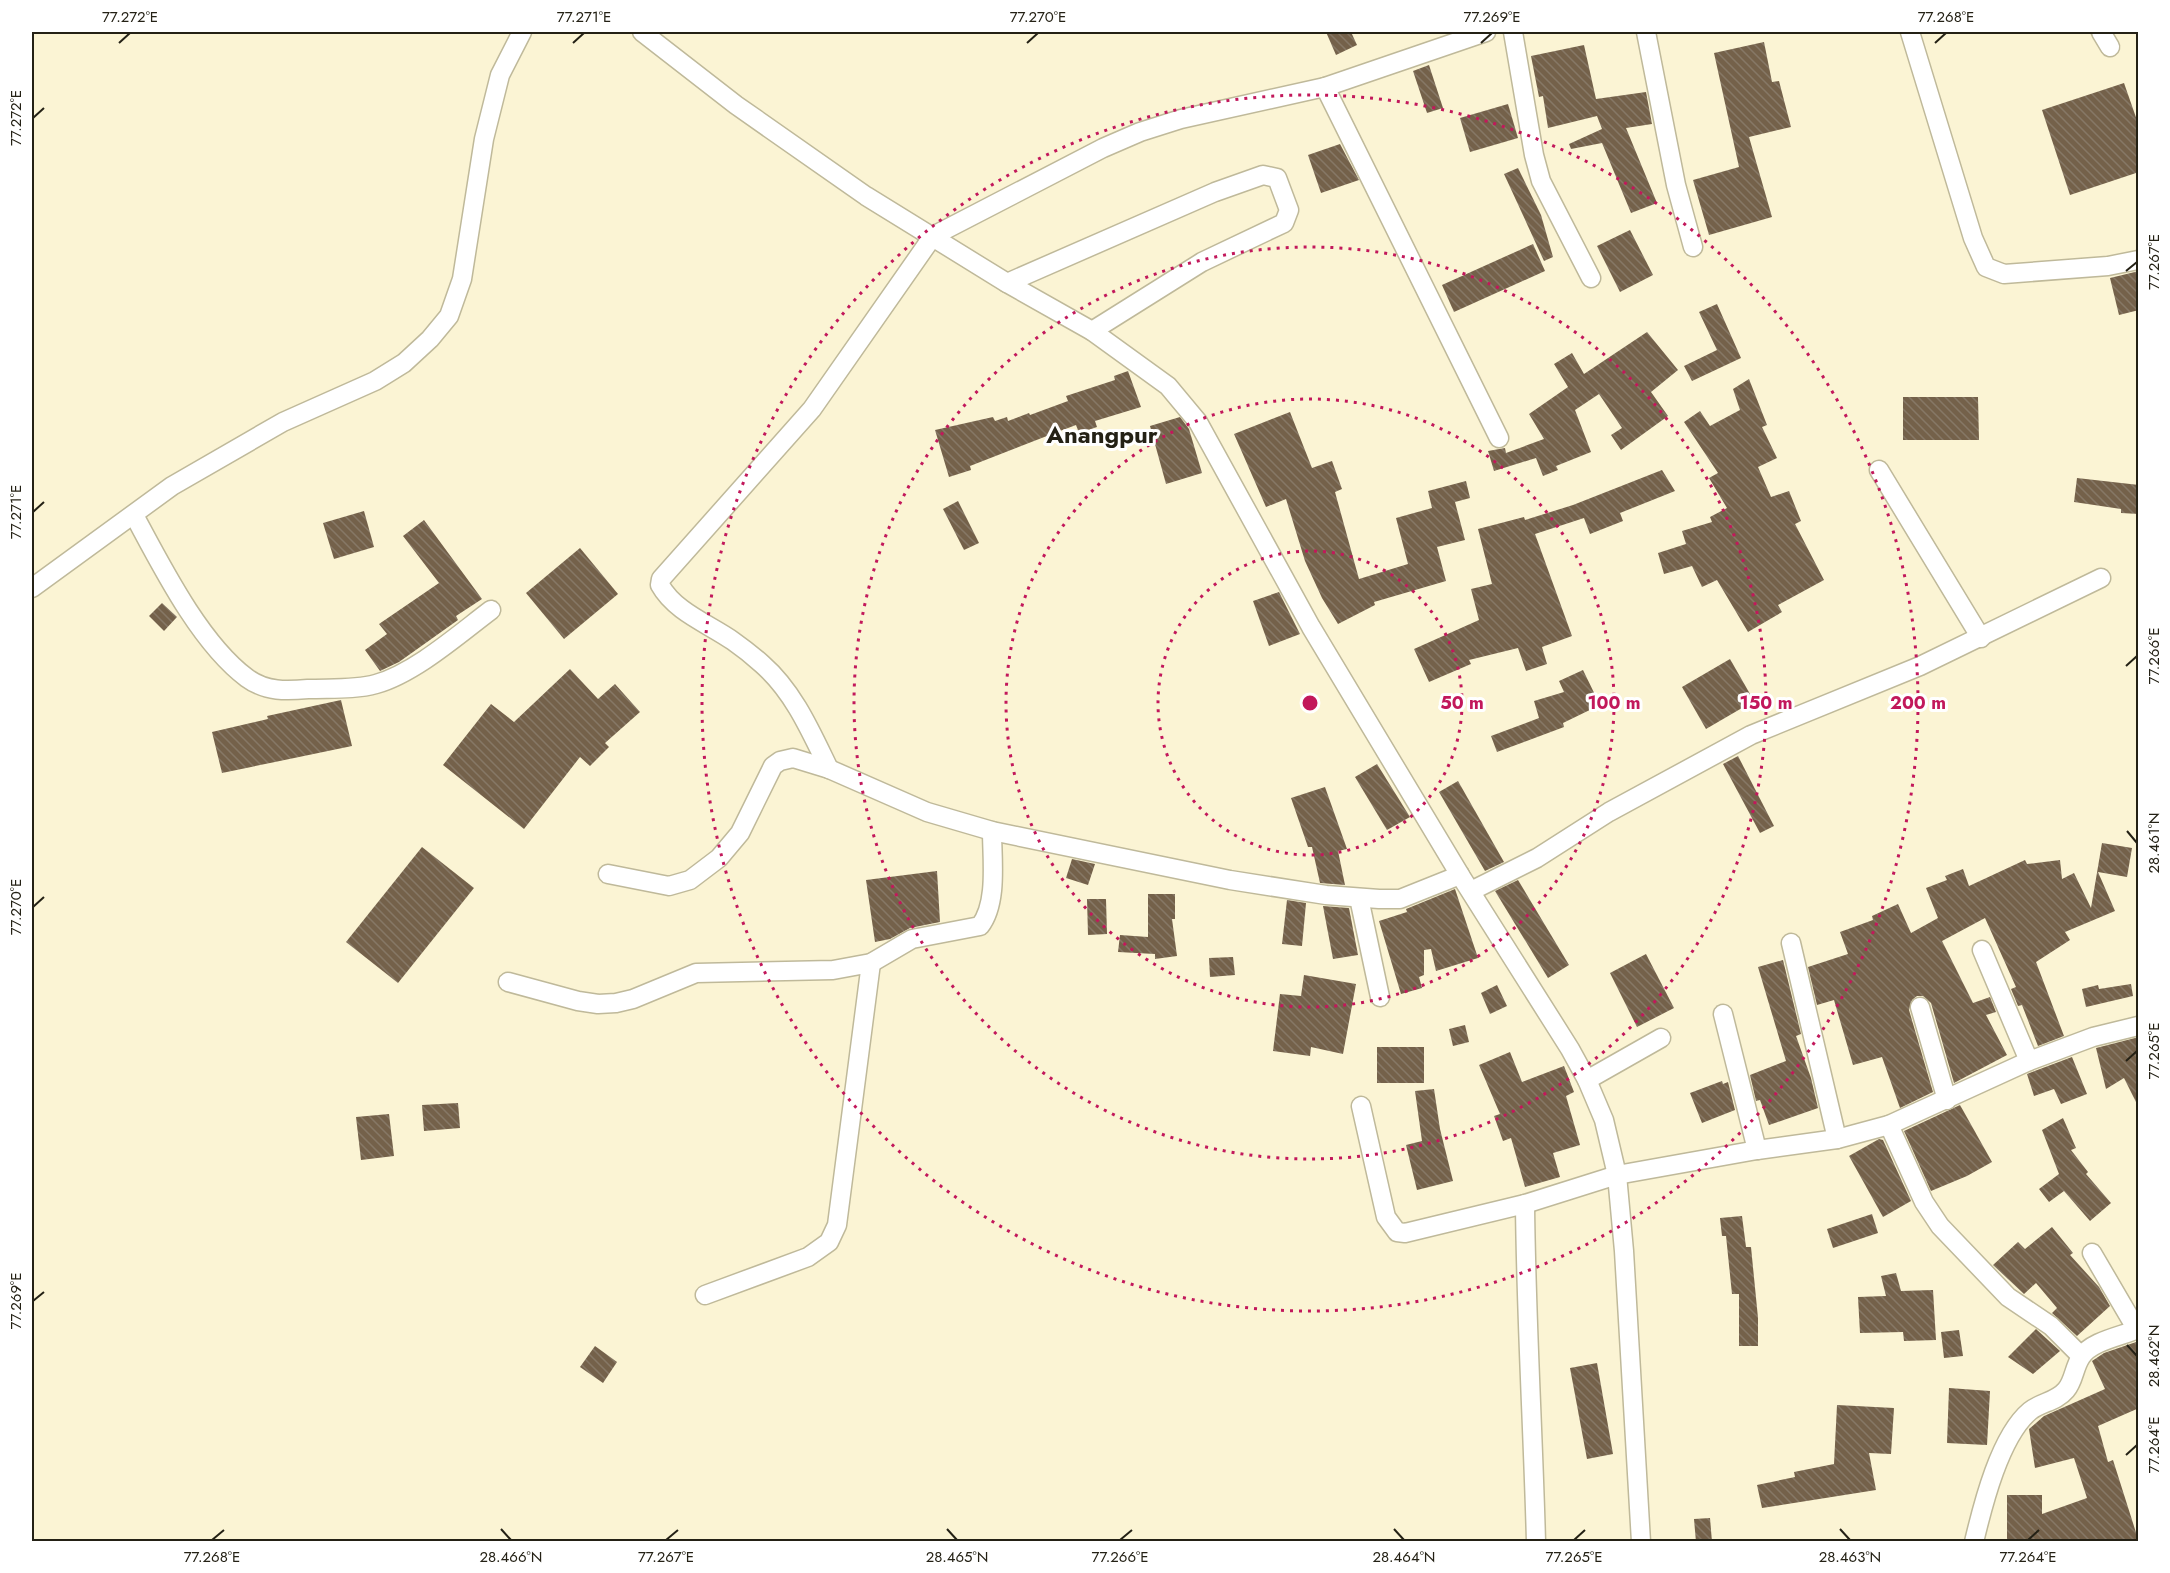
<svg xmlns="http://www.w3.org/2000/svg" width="2170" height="1573" viewBox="0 0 2170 1573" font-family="Jost,sans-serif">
	<defs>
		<pattern id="building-back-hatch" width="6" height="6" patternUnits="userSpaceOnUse" patternTransform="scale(1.5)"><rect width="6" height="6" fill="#74614a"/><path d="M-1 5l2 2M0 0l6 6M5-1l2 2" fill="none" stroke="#867866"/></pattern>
	</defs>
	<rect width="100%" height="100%" fill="#fbf4d4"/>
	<g fill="url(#building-back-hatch)">
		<polygon points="1326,32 1351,32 1357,45 1336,55"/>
		<polygon points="1764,42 1772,82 1779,81 1791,127 1749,137 1772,217 1709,235 1693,180 1739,167 1714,53"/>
		<polygon points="1584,45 1596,99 1646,92 1652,124 1626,128 1657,203 1631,213 1602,143 1571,149 1569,144 1602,129 1597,116 1548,128 1543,96 1539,97 1531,56"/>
		<polygon points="1429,65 1443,108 1427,113 1413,71"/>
		<polygon points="2124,83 2139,126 2139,172 2070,195 2042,110"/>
		<polygon points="1508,104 1518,138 1470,152 1460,118"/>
		<polygon points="1340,144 1359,180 1321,193 1308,155"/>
		<polygon points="1518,168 1541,215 1553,257 1544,261 1504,174"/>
		<polygon points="1630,230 1653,275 1620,292 1597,246"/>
		<polygon points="1533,244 1545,271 1454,312 1442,285"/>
		<polygon points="2139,271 2139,310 2119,315 2110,278"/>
		<polygon points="1717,304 1741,358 1692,381 1684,366 1717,350 1699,312"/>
		<polygon points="1647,332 1678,370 1651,392 1668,416 1621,450 1611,435 1622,428 1599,394 1575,410 1591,452 1556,466 1558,470 1543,476 1536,458 1494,471 1488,451 1505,448 1506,453 1544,439 1529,414 1568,387 1554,364 1572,353 1584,374"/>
		<polygon points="1128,371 1141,407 1095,421 1097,427 1079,433 1076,425 1052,434 970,466 971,470 949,477 935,430 993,417 995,421 1007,417 1008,421 1029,413 1030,415 1068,401 1066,396 1115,380 1114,376"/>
		<polygon points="1749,379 1767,425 1762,427 1777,458 1758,467 1771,497 1789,491 1801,521 1795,524 1824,580 1778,605 1782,612 1748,632 1717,580 1702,587 1692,566 1664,574 1658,553 1686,544 1682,531 1712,522 1710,517 1727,508 1709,478 1718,473 1684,422 1700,411 1710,426 1740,410 1733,389"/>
		<polygon points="1903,397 1978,397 1979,440 1903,440"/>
		<polygon points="1290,412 1312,468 1332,461 1342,489 1335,492 1359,579 1408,564 1396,518 1432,508 1428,491 1466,481 1470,498 1455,502 1465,540 1437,547 1446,581 1374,602 1375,605 1338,624 1322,598 1305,561 1286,499 1266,507 1234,434"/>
		<polygon points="1180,417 1189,429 1202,473 1166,484 1150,426"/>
		<polygon points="1662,470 1675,491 1620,513 1623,521 1590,534 1584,518 1535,534 1572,636 1542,647 1547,664 1526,671 1518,648 1469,660 1471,664 1429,682 1414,649 1479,620 1471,589 1492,584 1478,529 1524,517 1525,520 1573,505"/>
		<polygon points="2077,478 2139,485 2139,514 2121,513 2121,509 2074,502"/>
		<polygon points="958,501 979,543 964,550 943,509"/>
		<polygon points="364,511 374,547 334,559 323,523"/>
		<polygon points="424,520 482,599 456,616 458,620 399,662 380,671 365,650 387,634 379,624 439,583 403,536"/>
		<polygon points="580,548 618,594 564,639 526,593"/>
		<polygon points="1279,592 1300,634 1269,646 1253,601"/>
		<polygon points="162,603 177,617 164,631 149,616"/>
		<polygon points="1730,659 1754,701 1706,729 1682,687"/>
		<polygon points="570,669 598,699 615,684 640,712 605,743 609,747 590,766 580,757 524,829 443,765 491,704 514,722"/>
		<polygon points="1583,670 1600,705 1563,723 1564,727 1497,752 1491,736 1539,718 1534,701 1564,692 1559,681"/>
		<polygon points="341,700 352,746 222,773 212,732 268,719 267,716"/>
		<polygon points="1738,756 1774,826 1760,833 1723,764"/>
		<polygon points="1377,764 1410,817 1387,830 1355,777"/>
		<polygon points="1458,781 1504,862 1485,871 1439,792"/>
		<polygon points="1325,787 1347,849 1338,851 1345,885 1320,883 1312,847 1308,847 1291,798"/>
		<polygon points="2102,843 2132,848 2127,877 2098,872 2115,911 2065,932 2070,940 2036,962 2064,1036 2038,1046 2022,1005 2018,1006 2011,989 2016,987 1985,918 1942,941 1973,1003 1990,997 1996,1012 1986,1015 2007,1055 1954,1083 1931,1003 1923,996 1917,996 1912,1000 1909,1010 1933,1092 1900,1108 1882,1057 1853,1065 1834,1000 1817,1005 1808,967 1848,954 1840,932 1873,920 1872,916 1898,904 1911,933 1938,918 1926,888 1947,880 1945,876 1963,869 1969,886 2025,860 2027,864 2060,860 2062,879 2074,873 2091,908"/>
		<polygon points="422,847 474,888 398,983 346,942"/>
		<polygon points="1072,859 1095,864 1088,885 1066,878"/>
		<polygon points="937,871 940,922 910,928 890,939 875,942 866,880"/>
		<polygon points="1518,880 1569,965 1548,978 1495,891"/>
		<polygon points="1455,889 1478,958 1436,971 1431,949 1424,950 1424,975 1419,977 1422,988 1401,994 1379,921 1407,912 1406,909"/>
		<polygon points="1148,894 1175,894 1175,919 1172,919 1177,956 1155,959 1155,954 1118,952 1120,935 1148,937"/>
		<polygon points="1087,899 1106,899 1107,934 1088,935"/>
		<polygon points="1287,900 1306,903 1302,946 1282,944"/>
		<polygon points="1323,906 1349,908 1358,955 1333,959"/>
		<polygon points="1646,954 1674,1008 1637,1027 1610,973"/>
		<polygon points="1233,957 1235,975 1210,977 1209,958"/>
		<polygon points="1783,960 1801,1034 1796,1036 1811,1078 1818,1108 1769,1125 1760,1100 1756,1101 1750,1075 1786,1061 1758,967"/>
		<polygon points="1304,975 1356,984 1343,1054 1311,1047 1310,1056 1273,1051 1280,994 1301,996"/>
		<polygon points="2131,984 2133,996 2086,1007 2082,989 2098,985 2099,989"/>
		<polygon points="1497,985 1507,1006 1490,1014 1481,993"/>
		<polygon points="1465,1025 1469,1042 1453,1046 1449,1029"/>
		<polygon points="2139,1037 2139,1108 2124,1078 2106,1089 2096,1048"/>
		<rect x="1377" y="1047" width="47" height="36"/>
		<polygon points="1510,1052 1522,1082 1564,1066 1574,1092 1566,1096 1580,1145 1553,1153 1560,1177 1525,1187 1511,1138 1503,1141 1494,1116 1500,1114 1479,1065"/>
		<polygon points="2072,1057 2087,1094 2061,1104 2054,1089 2034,1096 2027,1074"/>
		<polygon points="1722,1081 1723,1084 1728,1082 1735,1110 1702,1123 1690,1093"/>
		<polygon points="1434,1089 1440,1129 1453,1181 1417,1190 1406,1145 1422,1141 1415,1091"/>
		<polygon points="458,1103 460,1128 424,1131 422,1105"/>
		<polygon points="1960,1105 1992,1162 1967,1176 1931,1191 1904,1131"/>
		<polygon points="389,1114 394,1156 361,1160 356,1117"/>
		<polygon points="2063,1118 2076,1148 2071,1150 2088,1172 2086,1174 2111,1203 2090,1221 2064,1191 2049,1202 2039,1189 2059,1174 2042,1130"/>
		<polygon points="1879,1139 1883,1140 1911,1201 1883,1217 1849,1156"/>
		<polygon points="1872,1214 1878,1233 1833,1248 1827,1229"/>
		<polygon points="1742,1216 1746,1247 1751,1247 1758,1318 1758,1346 1739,1346 1739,1294 1732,1294 1726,1236 1722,1236 1720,1218"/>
		<polygon points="2052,1227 2073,1253 2070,1255 2099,1287 2110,1306 2077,1336 2052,1313 2057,1308 2036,1283 2024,1294 1993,1265 2018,1242 2025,1249"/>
		<polygon points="1896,1273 1901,1291 1933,1290 1936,1340 1904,1341 1903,1332 1860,1333 1858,1297 1886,1296 1881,1276"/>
		<polygon points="2036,1329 2060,1351 2033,1374 2008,1357"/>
		<polygon points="1959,1330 1963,1356 1944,1358 1941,1332"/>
		<polygon points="2139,1341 2139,1408 2098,1426 2108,1462 2113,1460 2139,1542 2007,1542 2007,1495 2042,1495 2042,1514 2087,1498 2074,1458 2035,1468 2029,1429 2044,1416 2105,1389 2092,1361 2104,1353"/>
		<polygon points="595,1346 617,1362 603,1383 580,1367"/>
		<polygon points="1597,1363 1613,1454 1587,1459 1570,1368"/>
		<polygon points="1949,1388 1990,1391 1987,1445 1947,1443"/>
		<polygon points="1837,1405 1894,1408 1891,1454 1869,1453 1876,1490 1762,1508 1757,1485 1795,1477 1794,1472 1834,1464"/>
		<polygon points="1710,1518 1712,1542 1696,1542 1694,1519"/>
	</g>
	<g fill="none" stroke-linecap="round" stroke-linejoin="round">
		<defs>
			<g id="street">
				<polyline points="642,32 736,105 866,196 1007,283 1092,331 1168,386 1198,422 1311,627 1460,875 1570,1049 1587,1080 1604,1120 1617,1175 1624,1251 1641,1542"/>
				<polyline points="1513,32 1534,155 1541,181 1591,278"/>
				<polyline points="1646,32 1676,185 1693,247"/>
				<polyline points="1910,32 1973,238 1986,267 2004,274 2108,266 2138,260"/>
				<polyline points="2101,32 2110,47"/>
				<polyline points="1325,87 1499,438"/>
				<polyline points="1007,283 1215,192 1263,175 1277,178 1289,210 1284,223 1202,262 1092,331"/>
				<polyline points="1879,470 1981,638"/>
				<path d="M134,515C162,567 200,643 247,678C266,692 287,691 308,689C330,688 355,690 376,684C415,673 459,634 491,610"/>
				<polyline points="32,588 172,486 283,422 375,381 404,363 430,339 449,316 462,279 484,139 500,75 522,32"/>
				<path d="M829,769C811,732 794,692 762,664C753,656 743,648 733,641C709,624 675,612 660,585L661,579L812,409L933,236L1103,148L1140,132L1181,119L1325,87L1486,32"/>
				<polyline points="608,874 669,886 690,880 719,858 740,833 773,766 780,761 793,758 829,769 927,812 992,831 1230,880 1326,895 1379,899 1400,899 1460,875"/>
				<polyline points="1471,891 1537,858 1609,812 1751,735 1920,666 2101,578"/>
				<polyline points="1359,898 1380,997"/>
				<polyline points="1791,943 1837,1139"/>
				<polyline points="1982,950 2029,1061"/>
				<path d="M508,982L578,1001L598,1004L616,1003L633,999L696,973L833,970L871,963L912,939L980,926C998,903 992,859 992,831"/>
				<polyline points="1920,1007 1947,1100"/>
				<polyline points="1723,1014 1757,1150"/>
				<polyline points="1587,1080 1661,1038"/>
				<polyline points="1361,1106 1386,1217 1397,1232 1405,1233 1525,1204 1617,1175 1757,1150 1837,1139 1889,1125 2029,1061 2093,1037 2138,1026"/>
				<polyline points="1889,1125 1924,1202 1940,1226 2008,1297 2051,1326 2081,1356"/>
				<path d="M1525,1204C1526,1316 1533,1429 1536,1542"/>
				<polyline points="2092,1253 2137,1330"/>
				<polyline points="705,1295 808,1257 829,1242 837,1225 871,963"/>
				<path d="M1974,1542C1983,1504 2000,1436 2030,1411C2041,1402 2056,1402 2066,1390C2074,1381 2074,1367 2081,1357C2091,1341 2122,1336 2138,1329"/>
			</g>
		</defs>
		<use href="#street" stroke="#bfb99a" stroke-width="21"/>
		<use href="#street" stroke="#fff" stroke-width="18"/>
	</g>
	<path fill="none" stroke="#242115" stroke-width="2" d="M119,43L130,33M573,43L584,33M1027,43L1038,33M1481,43L1492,33M1935,43L1946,33M33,118L44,108M2126,271L2137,262M33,512L44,502M2126,666L2137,656M2127,831L2137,843M33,907L44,897M2126,1061L2137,1051M33,1301L44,1292M2127,1345L2137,1356M2126,1455L2137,1445M501,1529L511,1540M947,1529L957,1540M1394,1529L1404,1540M1840,1529L1850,1540M212,1540L224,1530M666,1540L678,1530M1120,1540L1132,1530M1574,1540L1585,1530M2028,1540L2039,1530"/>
	<g fill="none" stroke="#c2185b" stroke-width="3" stroke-dasharray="3 6">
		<circle cx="1310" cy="703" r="152"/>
		<circle cx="1310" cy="703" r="304"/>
		<circle cx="1310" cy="703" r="456"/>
		<circle cx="1310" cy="703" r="608"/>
	</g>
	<g text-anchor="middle" stroke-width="6" stroke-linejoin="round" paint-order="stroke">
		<g font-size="24" font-weight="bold" fill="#242115" stroke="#fff">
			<text x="1102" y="443">Anangpur</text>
		</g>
	</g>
	<circle cx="1310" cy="703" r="9" fill="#c2185b" stroke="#fff" stroke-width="3"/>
	<g font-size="18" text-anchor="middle" font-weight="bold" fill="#c2185b" stroke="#fff" stroke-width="6" stroke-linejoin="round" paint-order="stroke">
		<text x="1462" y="709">50 m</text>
		<text x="1614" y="709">100 m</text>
		<text x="1766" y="709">150 m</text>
		<text x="1918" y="709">200 m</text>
	</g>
	<rect width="2170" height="1573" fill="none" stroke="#ffffff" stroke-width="66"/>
	<rect x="33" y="33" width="2104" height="1507" fill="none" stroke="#242115" stroke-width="2"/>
	<g font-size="15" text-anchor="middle" fill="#242115">
		<text x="130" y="22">77.272°E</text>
		<text x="584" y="22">77.271°E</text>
		<text x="1038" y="22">77.270°E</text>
		<text x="1492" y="22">77.269°E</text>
		<text x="1946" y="22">77.268°E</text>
		<text transform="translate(16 118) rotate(-90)" y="5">77.272°E</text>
		<text transform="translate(2154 262) rotate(-90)" y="5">77.267°E</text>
		<text transform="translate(16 512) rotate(-90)" y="5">77.271°E</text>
		<text transform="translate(2154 656) rotate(-90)" y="5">77.266°E</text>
		<text transform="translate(2154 843) rotate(-90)" y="5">28.461°N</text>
		<text transform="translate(16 907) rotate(-90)" y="5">77.270°E</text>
		<text transform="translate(2154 1051) rotate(-90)" y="5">77.265°E</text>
		<text transform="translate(16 1301) rotate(-90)" y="5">77.269°E</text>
		<text transform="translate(2154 1356) rotate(-90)" y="5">28.462°N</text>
		<text transform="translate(2154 1445) rotate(-90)" y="5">77.264°E</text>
		<text x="212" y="1562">77.268°E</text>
		<text x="511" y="1562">28.466°N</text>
		<text x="666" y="1562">77.267°E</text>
		<text x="957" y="1562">28.465°N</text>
		<text x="1120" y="1562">77.266°E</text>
		<text x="1404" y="1562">28.464°N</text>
		<text x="1574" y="1562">77.265°E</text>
		<text x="1850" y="1562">28.463°N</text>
		<text x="2028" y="1562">77.264°E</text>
	</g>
</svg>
